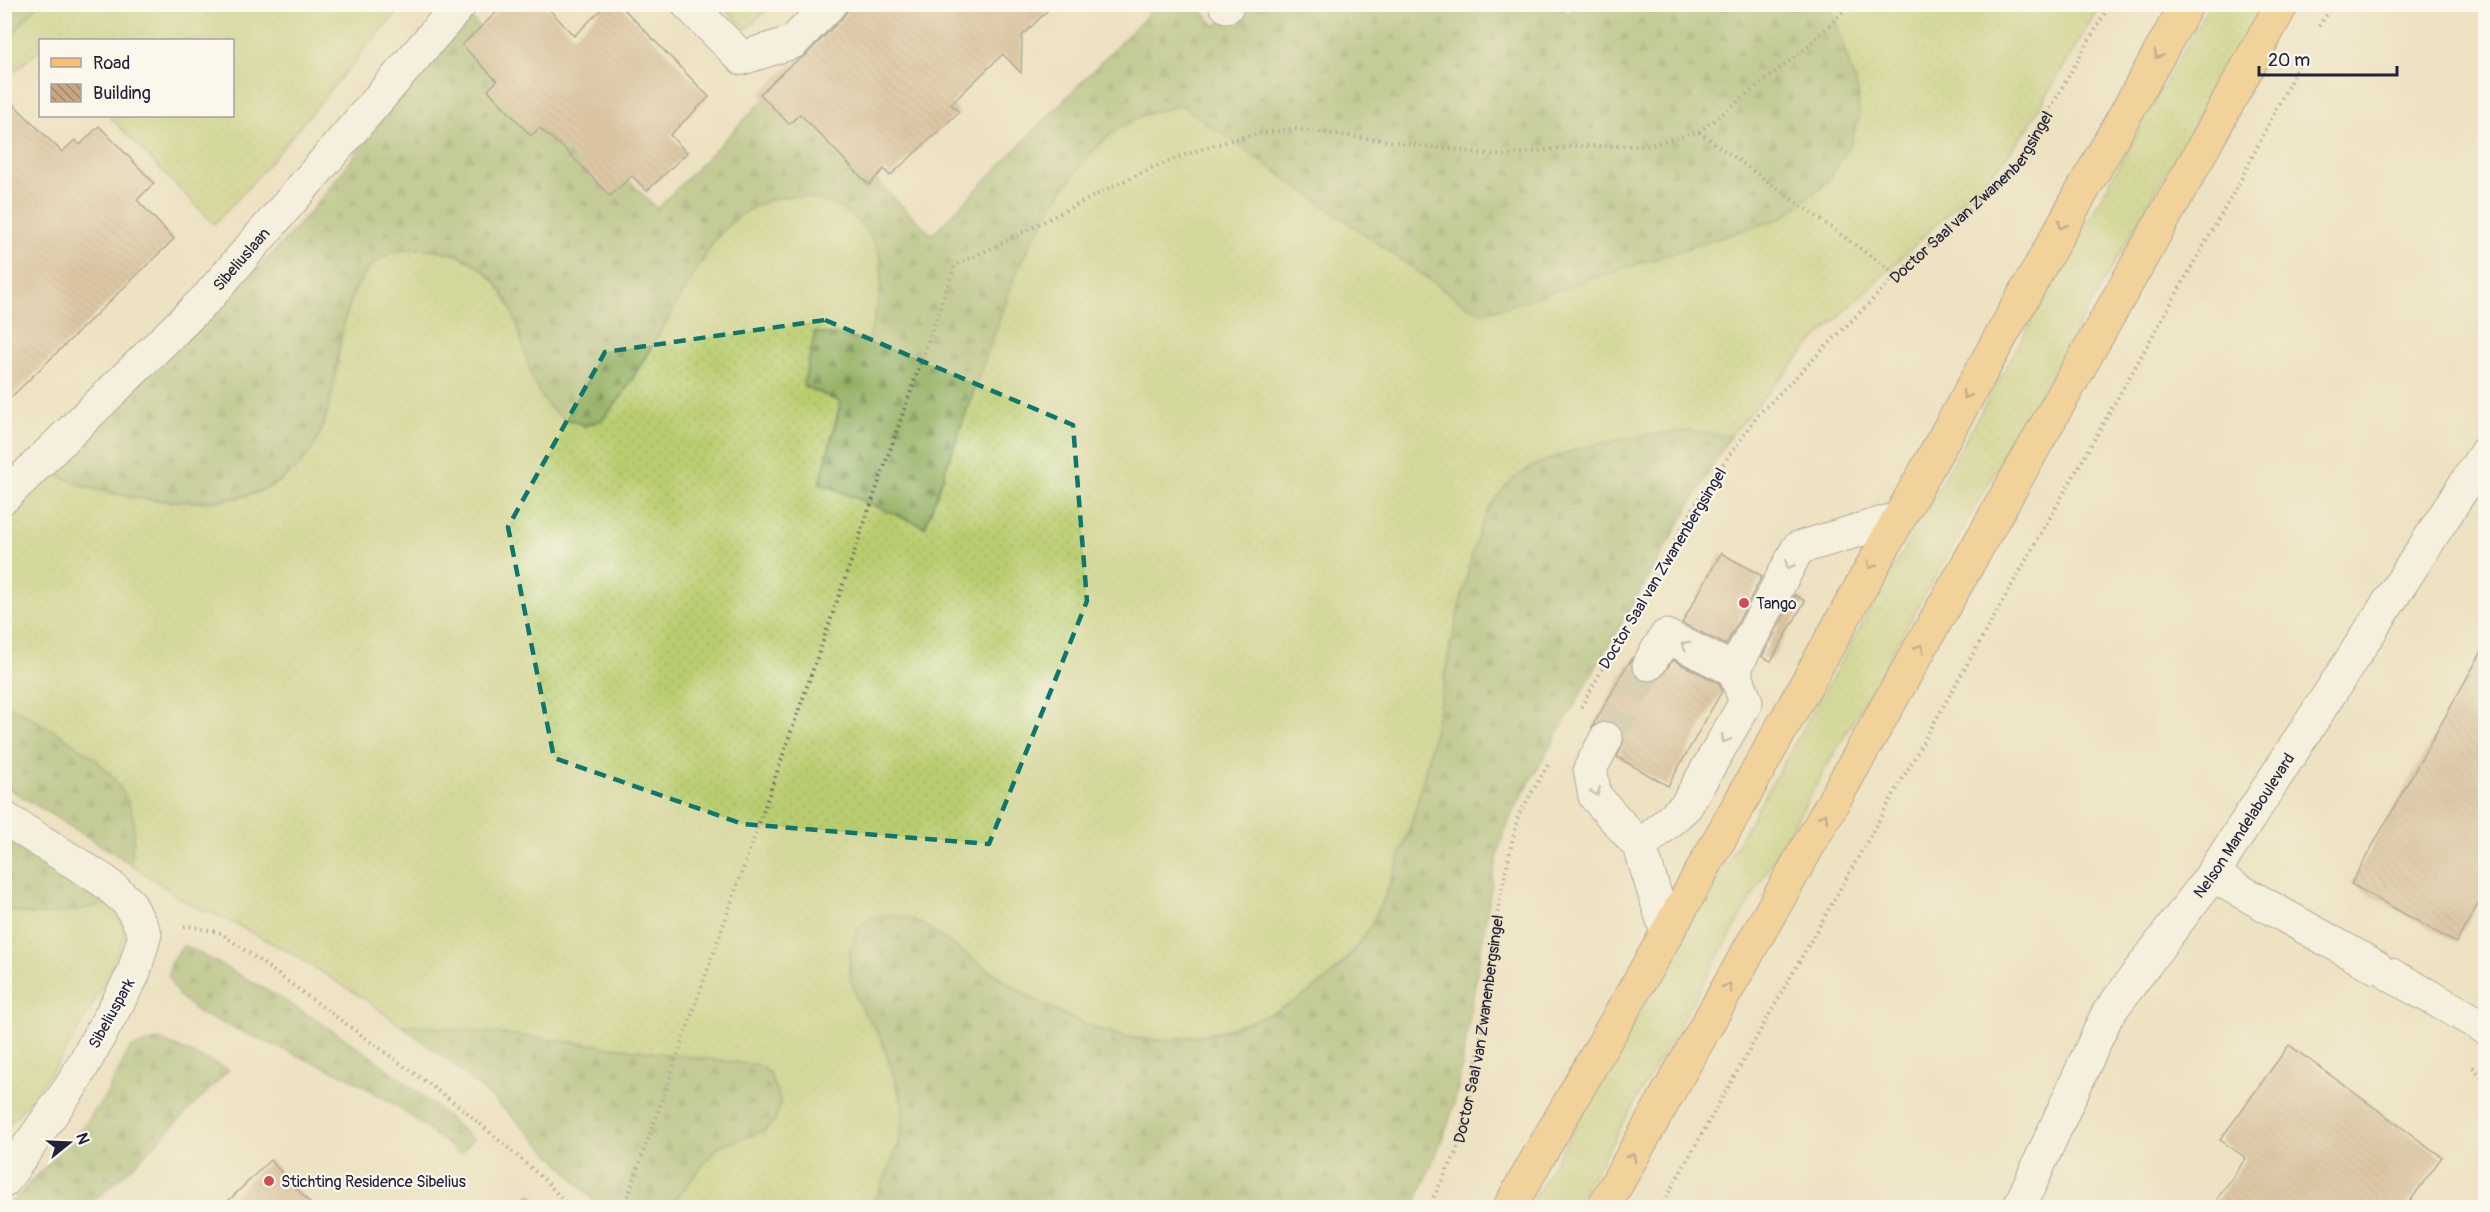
<svg xmlns="http://www.w3.org/2000/svg" width="2490" height="1212" viewBox="0 0 2490 1212" font-family="Pangolin,sans-serif">
	<defs>
		<pattern id="grass-dots" width="8" height="8" patternUnits="userSpaceOnUse" patternTransform="scale(1.5)"><rect width="8" height="8" fill="#b9cd70"/><path d="M2 2h.1M6 6h.1" fill="none" stroke="#9fb062" stroke-width="1.8" stroke-linecap="round"/></pattern>
		<pattern id="forest-firs" width="22" height="20" patternUnits="userSpaceOnUse" patternTransform="scale(1.5)"><rect width="22" height="20" fill="#92b062"/><path d="M5 1l3.5 6h-7zM16 11l3.5 6h-7z" fill="#778f52"/></pattern>
		<pattern id="building-back-hatch" width="6" height="6" patternUnits="userSpaceOnUse" patternTransform="scale(1.5)"><rect width="6" height="6" fill="#c9a67f"/><path d="M-1 5l2 2M0 0l6 6M5-1l2 2" fill="none" stroke="#a38769"/></pattern>
	</defs>
	<rect width="100%" height="100%" fill="#fbf7ec"/>
	<filter id="ink" filterUnits="userSpaceOnUse"><feTurbulence type="fractalNoise" baseFrequency=".0167" numOctaves="2"/><feDisplacementMap in="SourceGraphic" scale="12" xChannelSelector="R" yChannelSelector="G"/><feConvolveMatrix kernelMatrix="1 2 1 2 8 2 1 2 1" color-interpolation-filters="sRGB"/></filter>
	<filter id="wash" filterUnits="userSpaceOnUse"><feTurbulence type="fractalNoise" baseFrequency=".008" numOctaves="4" result="noise"/><feDisplacementMap in="SourceGraphic" scale="24" xChannelSelector="R" yChannelSelector="G"/><feGaussianBlur stdDeviation="1.35" result="paint"/><feColorMatrix in="noise" values="0 0 0 0 0 0 0 0 0 0 0 0 0 0 0 0 0 1.4 0 .05"/><feComposite in="paint" operator="in"/></filter>
	<g filter="url(#wash)">
		<rect width="100%" height="100%" fill="#ede2c1"/>
		<g fill="url(#grass-dots)" stroke="#6e7856" stroke-width="1.5">
			<path d="M38,5H404C338,76 282,154 214,224L109,116H232V40H40V50L11,74L5,68C4,40 20,25 38,5Z"/>
			<polygon points="720,5 771,5 746,30"/>
			<path d="M1830,5H2100L2026,131L2003,161L1810,345L1730,436L1688,431L1657,433L1450,642L1440,706L1416,808L1386,893L1369,929L1350,954L1328,978L1299,999L1261,1018L1216,1032L1165,1040L1128,1037L1082,1023L1034,1000L926,927L907,917L856,933L849,953V971L860,1006L880,1037L903,1107L900,1137L886,1177L870,1207H669L719,1146L764,1131L775,1120L781,1103L770,1074L759,1066L515,1035L399,1024L363,998L291,953L224,918L189,904L131,864L134,820L89,754L5,702L4,514L48,471C60,476 73,484 85,487C136,502 219,512 268,488C297,474 317,446 327,416C342,369 335,321 363,277C375,258 394,249 416,249C507,249 516,322 539,392L602,420L622,396L714,241C732,220 751,204 778,198C821,189 875,218 881,263C884,289 874,316 869,341L815,332L841,401L820,482L925,527L1016,273C1038,225 1086,140 1137,118C1150,112 1167,109 1181,105L1467,306L1782,218L1827,182L1858,91Z"/>
			<polygon points="2209,5 2262,5 1575,1207 1529,1207 1807,722"/>
			<path d="M112,903L126,933C97,1003 59,1073 5,1128V909C39,920 77,911 112,903Z"/>
		</g>
		<g fill="url(#forest-firs)" stroke="#5a694e" stroke-width="1.5">
			<polygon points="5,4 38,5 17,28 5,52"/>
			<path d="M1239,4H1558L1568,14L1578,4H1756L1761,8L1764,5H1830L1858,91L1859,119L1851,144L1827,182L1782,218L1486,313L1467,306L1181,105C1167,109 1150,112 1137,118C1086,140 1038,225 1016,273L925,527L820,483L841,402L803,386L815,332L869,341C874,316 884,288 881,263C874,218 821,189 778,198C751,204 732,220 714,241L622,396L602,420L585,426C574,421 557,417 549,407C514,365 529,299 476,265C470,261 463,256 456,254C319,220 353,364 316,442C295,486 243,501 197,501C141,501 100,494 48,471L266,261L316,205L409,85L471,18L657,209L778,85L932,235L1157,5H1195L1216,26Z"/>
			<path d="M1688,431L1730,436L1514,809L1502,838L1493,877L1457,1094L1448,1125L1414,1207H870C885,1180 907,1137 902,1105C900,1088 888,1055 881,1039C876,1027 866,1017 860,1006C850,984 845,961 854,939C857,932 861,923 867,920C877,913 893,914 905,917C919,920 933,931 945,940C975,960 1004,983 1035,1000C1063,1016 1097,1032 1128,1038C1192,1049 1275,1020 1325,981C1416,910 1436,700 1463,592C1473,552 1478,510 1511,481C1551,447 1637,435 1688,431Z"/>
			<path d="M4,702C51,731 121,759 133,818C136,832 132,850 131,864L5,786Z"/>
			<path d="M5,839L112,903C77,911 39,920 5,909Z"/>
			<path d="M184,945C254,982 324,1021 388,1069C417,1091 445,1116 473,1139L460,1154L397,1106L352,1079L201,1014L178,995L168,976L171,962Z"/>
			<path d="M399,1024L515,1035L759,1065L770,1074L781,1104L775,1120L764,1131L719,1146L669,1207H599C537,1136 476,1079 399,1024Z"/>
			<polygon points="159,1039 229,1070 131,1168 87,1207 7,1207 81,1130 105,1097 130,1048"/>
			<polygon points="531,1194 543,1207 518,1207"/>
		</g>
		<g id="blocks">
			<g fill="url(#building-back-hatch)">
				<polygon points="505,4 544,4 574,36 607,4 619,4 709,97 670,135 687,153 647,191 632,176 610,196 566,150 539,128 531,136 488,90 497,81 462,45"/>
				<polygon points="852,4 1054,4 1022,36 1021,73 1003,54 951,104 959,112 890,176 884,169 869,185 800,114 789,124 760,94 788,67 806,55 843,17"/>
				<polygon points="4,95 62,152 75,140 80,145 99,126 154,183 137,200 174,239 4,404"/>
				<polygon points="1721,553 1762,576 1726,645 1682,623"/>
				<polygon points="1795,595 1805,601 1771,661 1762,657"/>
				<polygon points="2486,644 2486,890 2456,943 2351,884"/>
				<polygon points="1632,657 1630,664 1632,672 1640,680 1649,683 1658,680 1673,660 1719,683 1722,691 1668,786 1617,757 1625,738 1622,729 1615,723 1605,720 1592,727"/>
				<polygon points="2289,1045 2442,1157 2405,1208 2211,1208 2246,1158 2220,1140"/>
				<polygon points="270,1160 315,1208 221,1208"/>
			</g>
		</g>
	</g>
	<g filter="url(#ink)">
		<use href="#blocks" fill-opacity="0" stroke="#69656a" stroke-width="1.5"/>
		<g fill="none" stroke-linecap="round" stroke-linejoin="round">
			<polyline stroke="#c4bca6" stroke-width="33" stroke-dasharray="33 16" stroke-linecap="butt" points="1606,739 1649,664"/>
			<defs>
				<g id="minor">
					<polyline points="688,4 742,58 793,42 830,4"/>
					<polyline points="1225,4 1227,6"/>
					<path id="s3" d="M4,497L209,296L460,4"/>
					<polyline points="1649,664 1666,636 1734,670"/>
					<polyline points="1606,739 1590,769 1595,796 1640,847"/>
					<polyline points="4,818 104,881 129,903 145,934 133,975 72,1085 4,1181"/>
					<polyline points="2212,875 2376,967"/>
					<polyline points="1667,933 1640,847 1686,806 1746,702 1734,670 1798,548 1897,519"/>
					<polyline points="2391,975 2486,1028"/>
					<path id="s4" d="M2019,1208L2107,1015L2212,875L2486,452"/>
				</g>
				<g id="major">
					<polyline points="1509,1208 1667,933 2187,4"/>
					<polyline points="1603,1208 2187,177 2282,4"/>
				</g>
			</defs>
			<use href="#minor" stroke="#69656a" stroke-width="35"/>
			<use href="#major" stroke="#69656a" stroke-width="35"/>
			<g stroke="#69656a" stroke-width="4" stroke-dasharray="1.5 4.5" stroke-linecap="butt">
				<polyline points="2319,26 2334,4"/>
				<polyline points="1699,132 1897,275"/>
				<path id="s1" d="M1640,603L1701,495L1758,415L1897,275L2019,163L2110,4"/>
				<polyline points="1581,707 1608,659"/>
				<polyline points="184,927 189,926 221,933 463,1109 545,1180 570,1208"/>
				<polyline points="2473,1067 2486,1083"/>
				<path d="M624,1208L955,265C1065,217 1173,139 1295,129L1503,156L1576,146H1646L1699,132L1806,48L1851,4"/>
				<path id="s2" d="M1428,1208L1456,1153L1478,1054L1500,896L1518,816L1549,763"/>
				<polyline points="1660,1208 2239,183 2303,56"/>
			</g>
			<use href="#minor" stroke="#fff" stroke-width="33"/>
			<use href="#major" stroke="#f9bf6d" stroke-width="33"/>
		</g>
		<defs><path id="oneway-chevron" d="M-2-3.5L2.5 0L-2 3.5" fill="none" stroke-width="1.6" stroke-linecap="round" stroke-linejoin="round" transform="scale(1.5)"/></defs>
		<g stroke="#8e7054">
			<use href="#oneway-chevron" transform="translate(2158 55) rotate(119)"/>
			<use href="#oneway-chevron" transform="translate(2062 225) rotate(119)"/>
			<use href="#oneway-chevron" transform="translate(1966 395) rotate(119)"/>
			<use href="#oneway-chevron" transform="translate(1871 565) rotate(119)"/>
			<use href="#oneway-chevron" transform="translate(1920 648) rotate(-60)"/>
			<use href="#oneway-chevron" transform="translate(1824 817) rotate(-60)"/>
			<use href="#oneway-chevron" transform="translate(1728 987) rotate(-60)"/>
			<use href="#oneway-chevron" transform="translate(1632 1157) rotate(-60)"/>
		</g>
		<g stroke="#9c9ca7">
			<use href="#oneway-chevron" transform="translate(1789 565) rotate(118)"/>
			<use href="#oneway-chevron" transform="translate(1685 645) rotate(-153)"/>
			<use href="#oneway-chevron" transform="translate(1725 739) rotate(120)"/>
			<use href="#oneway-chevron" transform="translate(1596 792) rotate(69)"/>
		</g>
	</g>
	<path d="M0 0H2490V1212H0ZM825,320L1073,425L1087,601L989,844L743,824L554,758L508,527L605,352Z" fill="#ede2c1" fill-opacity=".55" fill-rule="evenodd"/>
	<path fill="none" stroke="#0f766e" stroke-width="4.5" stroke-dasharray="12 8" stroke-linejoin="round" d="M825,320L1073,425L1087,601L989,844L743,824L554,758L508,527L605,352Z"/>
	<g fill="#d1495b" stroke="#fbf7ec" stroke-width="2">
		<circle cx="1744" cy="603" r="6"/>
		<circle cx="269" cy="1181" r="6"/>
	</g>
	<g text-anchor="middle" stroke-width="4.5" stroke-linejoin="round" paint-order="stroke">
		<g font-size="16" fill="#22223b" stroke="#fbf7ec">
			<text dy="6" stroke="none"><textPath href="#s1" startOffset="528">Doctor Saal van Zwanenbergsingel</textPath></text>
			<text dy="6" stroke="none"><textPath href="#s3" startOffset="336">Sibeliuslaan</textPath></text>
			<text transform="translate(1662 568) rotate(-59)" y="6">Doctor Saal van Zwanenbergsingel</text>
			<text dy="6" stroke="none"><textPath href="#s4" startOffset="446">Nelson Mandelaboulevard</textPath></text>
			<text transform="translate(111 1013) rotate(-61)" y="6">Sibeliuspark</text>
			<text dy="6" stroke="none"><textPath href="#s2" startOffset="188">Doctor Saal van Zwanenbergsingel</textPath></text>
		</g>
		<g font-size="16" fill="#22223b" stroke="#fbf7ec" text-anchor="start">
			<text x="1756" y="609">Tango</text>
			<text x="281" y="1187">Stichting Residence Sibelius</text>
		</g>
	</g>
	<rect width="2490" height="1212" fill="none" stroke="#fbf7ec" stroke-width="24"/>
	<rect x="39" y="39" width="195" height="78" fill="#fbf7ec" stroke="#a4a2a5" stroke-width="1.5"/>
	<rect x="51" y="58" width="30" height="9" fill="#f9bf6d" stroke="#a4a2a5" stroke-width="1.5"/>
	<text x="93" y="69" font-size="18" fill="#22223b">Road</text>
	<rect x="51" y="84" width="30" height="18" fill="url(#building-back-hatch)" stroke="#a4a2a5" stroke-width="1.5"/>
	<text x="93" y="99" font-size="18" fill="#22223b">Building</text>
	<g transform="translate(69 1143) rotate(72)" stroke="#fbf7ec" stroke-width="4.5" paint-order="stroke">
	<path d="M0-4.5L10 22L0 15L-10 22Z" fill="#22223b"/>
	<text y="-9" font-size="16" font-weight="bold" text-anchor="middle" fill="#22223b">N</text>
	</g>
	<path d="M2259 66v9h138v-9" fill="none" stroke="#22223b" stroke-width="3"/>
	<text x="2268" y="66" font-size="18" fill="#22223b" stroke="#fbf7ec" stroke-width="4.5" paint-order="stroke">20 m</text>
</svg>
